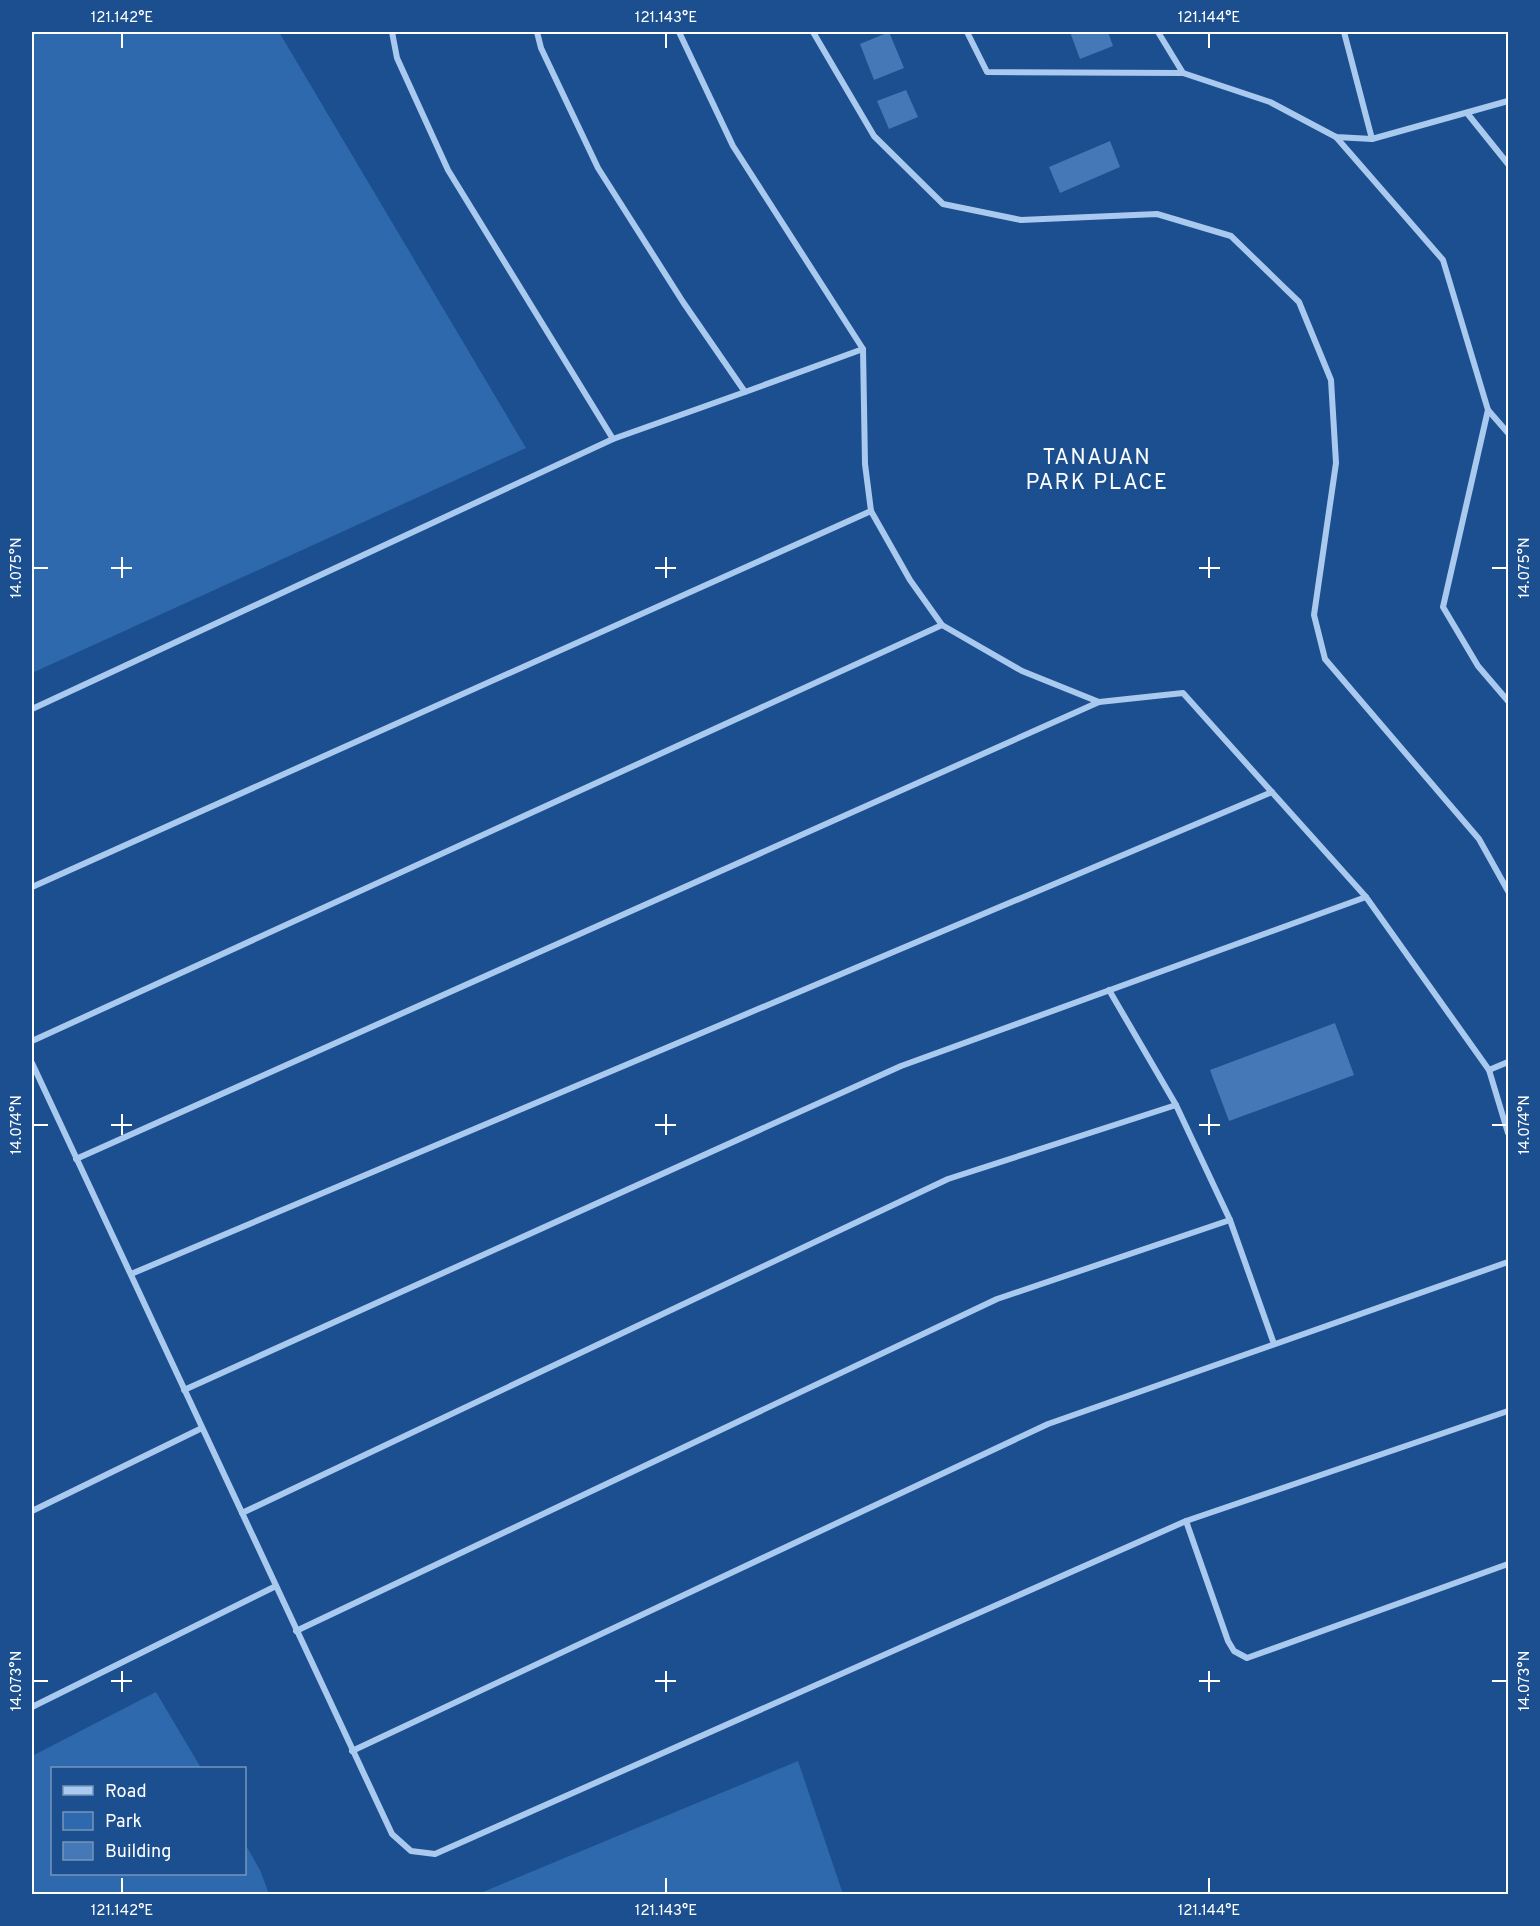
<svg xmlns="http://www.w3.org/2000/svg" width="1540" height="1926" viewBox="0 0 1540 1926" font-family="Overpass,sans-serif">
	<rect width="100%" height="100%" fill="#1b4f8f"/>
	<g fill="#2e69ad">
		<polygon points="32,32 279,32 526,448 32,673"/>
		<polygon points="156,1692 201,1768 52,1768 52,1874 244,1874 245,1844 260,1870 269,1894 32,1894 32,1756"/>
		<polygon points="798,1761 843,1894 478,1894"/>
	</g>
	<g fill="#4478b7">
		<polygon points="889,32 904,68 874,80 860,44"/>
		<polygon points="1070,32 1108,32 1113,46 1080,59"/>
		<polygon points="906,90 918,117 889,129 877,101"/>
		<polygon points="1110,141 1120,167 1060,193 1049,167"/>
		<polygon points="1335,1023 1354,1075 1229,1121 1210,1070"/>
	</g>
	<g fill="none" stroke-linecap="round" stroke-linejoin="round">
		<g stroke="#a9c9ee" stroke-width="6">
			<polyline points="392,32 397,58 448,170 613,439 745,392 683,302 598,168 541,48 537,32"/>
			<polyline points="679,32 733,146 863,349 865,464 871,511 910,580 942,625 1022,671 1099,702 1183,693 1366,897 1489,1070 1508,1062"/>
			<polyline points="813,32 874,136 943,204 1021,220 1157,214 1231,236 1299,302 1331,380 1336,463 1314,615 1325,659 1479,839 1508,891"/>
			<polyline points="967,32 987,72 1183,73"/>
			<polyline points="1158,32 1183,73 1270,102 1336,137 1372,139 1508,101"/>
			<polyline points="1344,32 1372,139"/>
			<polyline points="1467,113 1508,164"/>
			<polyline points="1336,137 1443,260 1488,410 1508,433"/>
			<polyline points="745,392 863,349"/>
			<polyline points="1488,410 1443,607 1478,666 1508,701"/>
			<polyline points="32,709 613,439"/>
			<polyline points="32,887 871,511"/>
			<polyline points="1109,990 1176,1105"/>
			<polyline points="32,1041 942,625"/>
			<polyline points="32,1063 392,1834 411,1851 435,1854 1186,1521 1508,1411"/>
			<polyline points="1489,1070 1508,1133"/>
			<polyline points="76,1159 1099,702"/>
			<polyline points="131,1274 1272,792"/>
			<polyline points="184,1390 901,1066 1366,897"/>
			<polyline points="32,1511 202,1428"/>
			<polyline points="242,1513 948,1179 1176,1105 1230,1220"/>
			<polyline points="1186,1521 1228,1641 1234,1651 1247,1658 1508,1564"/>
			<polyline points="296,1631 997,1299 1230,1220 1274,1344"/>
			<polyline points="32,1707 276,1586"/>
			<polyline points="352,1751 1048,1424 1508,1262"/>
		</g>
	</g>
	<path fill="none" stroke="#fff" stroke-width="2" d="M122,33V48M666,33V48M1209,33V48M122,557V578M666,557V578M1209,557V578M33,568H48M111,568H132M655,568H676M1199,568H1220M1492,568H1507M122,1114V1135M666,1114V1135M1209,1114V1135M33,1125H48M111,1125H132M655,1125H676M1199,1125H1220M1492,1125H1507M122,1671V1692M666,1671V1692M1209,1671V1692M33,1681H48M111,1681H132M655,1681H676M1199,1681H1220M1492,1681H1507M122,1878V1893M666,1878V1893M1209,1878V1893"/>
	<g text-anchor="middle" stroke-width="4.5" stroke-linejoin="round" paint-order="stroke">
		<g font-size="22" letter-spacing="1.5" fill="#fff" stroke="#1b4f8f">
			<text x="1097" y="464">TANAUAN<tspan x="1097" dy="25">PARK PLACE</tspan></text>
		</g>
	</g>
	<rect width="1540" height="1926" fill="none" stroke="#1b4f8f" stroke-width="66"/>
	<rect x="51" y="1767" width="195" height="108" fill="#1b4f8f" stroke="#7695bc" stroke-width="1.5"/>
	<rect x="63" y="1786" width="30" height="9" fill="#a9c9ee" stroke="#7695bc" stroke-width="1.5"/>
	<text x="105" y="1797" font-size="18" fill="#ffffff">Road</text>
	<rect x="63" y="1812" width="30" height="18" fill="#2e69ad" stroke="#7695bc" stroke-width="1.5"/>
	<text x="105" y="1827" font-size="18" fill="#ffffff">Park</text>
	<rect x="63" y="1842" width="30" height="18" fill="#4478b7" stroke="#7695bc" stroke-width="1.5"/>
	<text x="105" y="1857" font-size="18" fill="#ffffff">Building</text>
	<rect x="33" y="33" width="1474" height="1860" fill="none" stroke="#fff" stroke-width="2"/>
	<g font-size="15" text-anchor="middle" fill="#fff">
		<text x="122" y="22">121.142°E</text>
		<text x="666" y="22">121.143°E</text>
		<text x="1209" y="22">121.144°E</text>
		<text transform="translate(16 568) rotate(-90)" y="5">14.075°N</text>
		<text transform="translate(1524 568) rotate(-90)" y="5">14.075°N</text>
		<text transform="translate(16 1125) rotate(-90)" y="5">14.074°N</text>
		<text transform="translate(1524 1125) rotate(-90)" y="5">14.074°N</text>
		<text transform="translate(16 1681) rotate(-90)" y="5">14.073°N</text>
		<text transform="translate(1524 1681) rotate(-90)" y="5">14.073°N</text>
		<text x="122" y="1915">121.142°E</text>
		<text x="666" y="1915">121.143°E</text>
		<text x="1209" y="1915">121.144°E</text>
	</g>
</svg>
